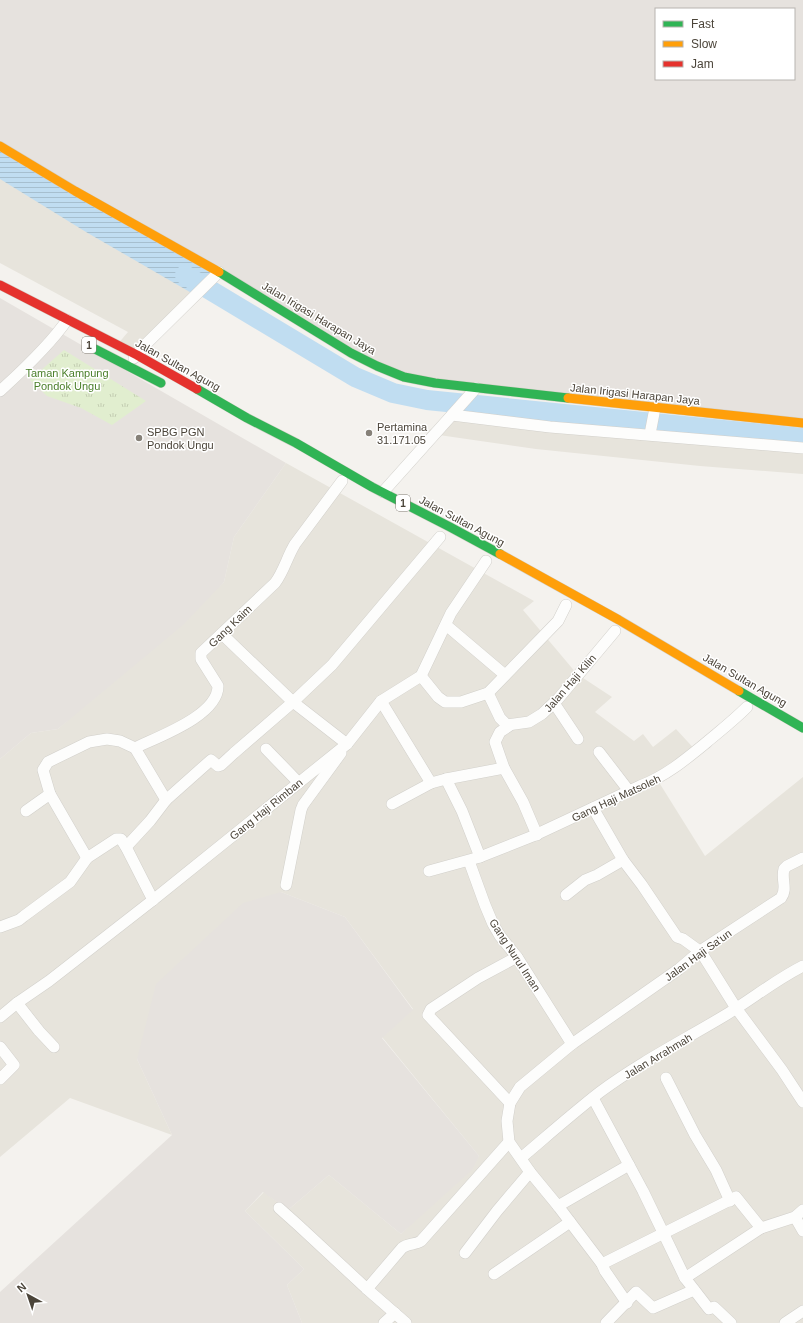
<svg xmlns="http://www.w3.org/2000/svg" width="803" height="1323" viewBox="0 0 803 1323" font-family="Arial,sans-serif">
	<defs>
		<pattern id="park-tufts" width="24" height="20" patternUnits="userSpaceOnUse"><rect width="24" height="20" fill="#e1eecf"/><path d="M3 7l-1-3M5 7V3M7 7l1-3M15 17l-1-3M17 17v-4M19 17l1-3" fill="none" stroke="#c3cdb2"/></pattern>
		<pattern id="water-rules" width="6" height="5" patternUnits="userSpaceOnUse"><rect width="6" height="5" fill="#c0ddf1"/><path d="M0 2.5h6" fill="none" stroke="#a6bfcf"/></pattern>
	</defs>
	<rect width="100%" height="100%" fill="#f4f2ee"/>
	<g fill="#e7e4dc">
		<polygon points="0,146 219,272 137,355 117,345 128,332 0,263"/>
		<polygon points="452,415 803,449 803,474 700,466 536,449 425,433"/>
		<polygon points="286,463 534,601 523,610 577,674 612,697 595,712 634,741 643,734 653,747 676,729 699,754 660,784 705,856 803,777 803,1323 302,1323 287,1285 304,1269 245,1211 264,1192 288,1210 329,1175 401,1234 479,1156 382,1037 413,1009 345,917 281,892 137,1059 172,1135 70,1098 0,1157 0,759 31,733 58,729 224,582 234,537"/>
	</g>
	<g fill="#e6e2de" fill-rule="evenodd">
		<path d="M0,0H803V423L476,388L377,366L0,146ZM656,9H794V79H656Z"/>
		<polygon points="0,298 286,463 234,537 224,582 183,625 58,729 31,733 0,759"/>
		<polygon points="281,892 345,917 413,1010 382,1038 479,1156 472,1170 401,1234 329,1175 288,1210 263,1192 245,1211 304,1269 287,1285 302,1323 0,1323 0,1292 172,1135 137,1059 156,984 243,903"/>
	</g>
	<polygon fill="url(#park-tufts)" points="64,350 146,401 112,425 81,408 47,396 30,380"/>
	<polygon fill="url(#water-rules)" points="0,147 219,272 195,295 86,232 0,179"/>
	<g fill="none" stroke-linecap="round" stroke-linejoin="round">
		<polyline stroke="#c0ddf1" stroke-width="20" points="185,275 355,377 393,393 427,400 803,438"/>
		<defs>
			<g id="street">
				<polyline points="134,358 147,343 219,272"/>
				<path d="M0,391C22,371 50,345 67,320"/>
				<polyline points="452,415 550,427 803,448"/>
				<polyline points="650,434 655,408"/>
				<polyline points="383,492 476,388"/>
				<polyline points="446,625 505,675"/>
				<polyline points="222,634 293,702 347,744"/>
				<polyline points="421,676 438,697 445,702 461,702 488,693 558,621 566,605"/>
				<polyline points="488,693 500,718 507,725 529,722 542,714 558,699 615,631"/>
				<polyline points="381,701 431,783"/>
				<polyline points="554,703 578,739"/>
				<polyline points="509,726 500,732 495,742 504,768 523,802 537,835"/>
				<path d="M135,748C157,737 218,716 218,686L201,659V653L275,583C284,571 287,557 295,544L342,481"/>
				<polyline points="266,749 299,783"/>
				<polyline points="599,752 629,791"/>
				<polyline points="446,779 504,768"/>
				<polyline points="392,804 431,783 446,779 462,811 480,857"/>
				<polyline points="26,811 50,794"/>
				<polyline points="126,847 150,821 166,800 211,760 218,766 221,765 234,753 293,702 332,665 440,537"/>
				<polyline points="87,858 50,794 43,770 48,762 89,742 107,739 120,741 135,748 166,800"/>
				<polyline points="623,860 642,885 677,937 683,939 701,952 736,1008 782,1070 803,1102"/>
				<polyline points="469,861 485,905 493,924 500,936 517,957 572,1044"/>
				<path d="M429,871L480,857L533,836L640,786C666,776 685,760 707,742C720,731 734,720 747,707"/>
				<polyline points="286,885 301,810 303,805 341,753"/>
				<polyline points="566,895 585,880 597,875 623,860 593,808"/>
				<polyline points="0,927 19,920 24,916 70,882 87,858 116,839 121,839 126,847 153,900"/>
				<polyline points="17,1003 39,1031 54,1047"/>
				<polyline points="0,1017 17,1003 49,981 153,900 347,744 381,701 421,676 451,613 486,561"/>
				<polyline points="0,1047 14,1065 0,1079"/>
				<polyline points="666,1078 695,1135 716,1170 730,1201"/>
				<polyline points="593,1098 643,1191 685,1278 709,1309 714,1307 731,1323"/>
				<polyline points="510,1103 428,1015 431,1009 478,978 517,957"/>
				<path d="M521,1158C547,1136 573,1113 600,1092C639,1063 682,1041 724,1016C751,1000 775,980 803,966"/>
				<polyline points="558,1206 629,1165"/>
				<path d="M279,1208L298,1225L367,1289L402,1248C408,1243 415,1245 421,1241L509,1142"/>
				<polyline points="795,1217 803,1231"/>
				<polyline points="465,1253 497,1211 530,1172"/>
				<polyline points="602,1264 736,1197 761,1228"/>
				<polyline points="494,1274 570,1222"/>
				<polyline points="685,1278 761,1228 795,1217 803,1210"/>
				<polyline points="367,1289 406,1323"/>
				<path d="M627,1303L605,1271L602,1264L558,1206L530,1172L509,1142L507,1121L510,1103L520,1087L572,1044L679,969L700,951L781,898C788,889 781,880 784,869L787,866L803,858"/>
				<polyline points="384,1323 395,1313"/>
				<polyline points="606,1323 636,1292 653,1308 694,1290"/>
				<polyline points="785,1323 803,1311"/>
			</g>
			<g id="fast">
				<polyline points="219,272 351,353 377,366 404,377 435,383 568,398"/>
				<polyline points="95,349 161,383"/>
				<polyline points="197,389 247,418 296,443 372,487 450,527 500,554"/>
				<polyline points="739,691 803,728"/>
			</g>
			<g id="slow">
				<polyline points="0,146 75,191 219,272"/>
				<polyline points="568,398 803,423"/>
				<polyline points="500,554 619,620 739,691"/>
			</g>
			<polyline id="jam" points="0,285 137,355 197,389"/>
		</defs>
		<use href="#street" stroke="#d2d0cb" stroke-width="12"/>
		<use href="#fast" stroke="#d3cfc5" stroke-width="10"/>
		<use href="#slow" stroke="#d3cfc5" stroke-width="10"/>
		<use href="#jam" stroke="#d3cfc5" stroke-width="10"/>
		<use href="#street" stroke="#fdfdfc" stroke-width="11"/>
		<use href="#fast" stroke="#30b455" stroke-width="9"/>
		<use href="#slow" stroke="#ff9f0a" stroke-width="9"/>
		<use href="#jam" stroke="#e5322d" stroke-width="9"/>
	</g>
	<g fill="#868178" stroke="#fff" stroke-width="1.5">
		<circle cx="369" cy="433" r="4"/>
		<circle cx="139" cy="438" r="4"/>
	</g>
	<g text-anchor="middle" stroke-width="3" stroke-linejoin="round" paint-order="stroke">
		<g fill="#fff" stroke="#817c74" stroke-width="1">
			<rect x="82" y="337" width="14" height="16" rx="3"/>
			<rect x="396" y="495" width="14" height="16" rx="3"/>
		</g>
		<g font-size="10" font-weight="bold" fill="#4b4439">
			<text x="89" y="349">1</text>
			<text x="403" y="507">1</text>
		</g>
		<g font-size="11" fill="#4b4439" stroke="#fff">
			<text transform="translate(319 318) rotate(31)" y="4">Jalan Irigasi Harapan Jaya</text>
			<text transform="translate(178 365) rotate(29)" y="4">Jalan Sultan Agung</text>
			<text transform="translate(635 394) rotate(6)" y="4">Jalan Irigasi Harapan Jaya</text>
			<text transform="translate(462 521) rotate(28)" y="4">Jalan Sultan Agung</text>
			<text transform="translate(230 626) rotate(-44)" y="4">Gang Kaim</text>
			<text transform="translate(745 680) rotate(30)" y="4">Jalan Sultan Agung</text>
			<text transform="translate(570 683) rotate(-49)" y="4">Jalan Haji Kilin</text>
			<text transform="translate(616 798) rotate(-25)" y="4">Gang Haji Matsoleh</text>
			<text transform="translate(266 809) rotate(-39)" y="4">Gang Haji Rimban</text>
			<text transform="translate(515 955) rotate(57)" y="4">Gang Nurul Iman</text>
			<text transform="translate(698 955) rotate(-36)" y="4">Jalan Haji Sa'un</text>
			<text transform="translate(658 1056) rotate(-31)" y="4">Jalan Arrahmah</text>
		</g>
		<g font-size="11" fill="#4a7f2a" stroke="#fff">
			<text x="67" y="377">Taman Kampung<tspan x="67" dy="13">Pondok Ungu</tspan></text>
		</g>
		<g font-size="11" fill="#4b4439" stroke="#fff" text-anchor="start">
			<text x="377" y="431">Pertamina<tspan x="377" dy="13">31.171.05</tspan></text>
			<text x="147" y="436">SPBG PGN<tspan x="147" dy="13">Pondok Ungu</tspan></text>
		</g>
	</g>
	<rect x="655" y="8" width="140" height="72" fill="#ffffff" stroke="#b7b4b0"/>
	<rect x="663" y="21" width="20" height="6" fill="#30b455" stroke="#b7b4b0"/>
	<text x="691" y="28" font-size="12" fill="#4b4439">Fast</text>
	<rect x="663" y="41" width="20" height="6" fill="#ff9f0a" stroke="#b7b4b0"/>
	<text x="691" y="48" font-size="12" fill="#4b4439">Slow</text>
	<rect x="663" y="61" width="20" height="6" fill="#e5322d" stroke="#b7b4b0"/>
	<text x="691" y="68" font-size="12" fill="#4b4439">Jam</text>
	<g transform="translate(28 1295) rotate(320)" stroke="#ffffff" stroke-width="3" paint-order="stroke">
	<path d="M0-3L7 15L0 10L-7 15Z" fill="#4b4439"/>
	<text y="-6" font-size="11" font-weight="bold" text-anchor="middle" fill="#4b4439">N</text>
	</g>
</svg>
